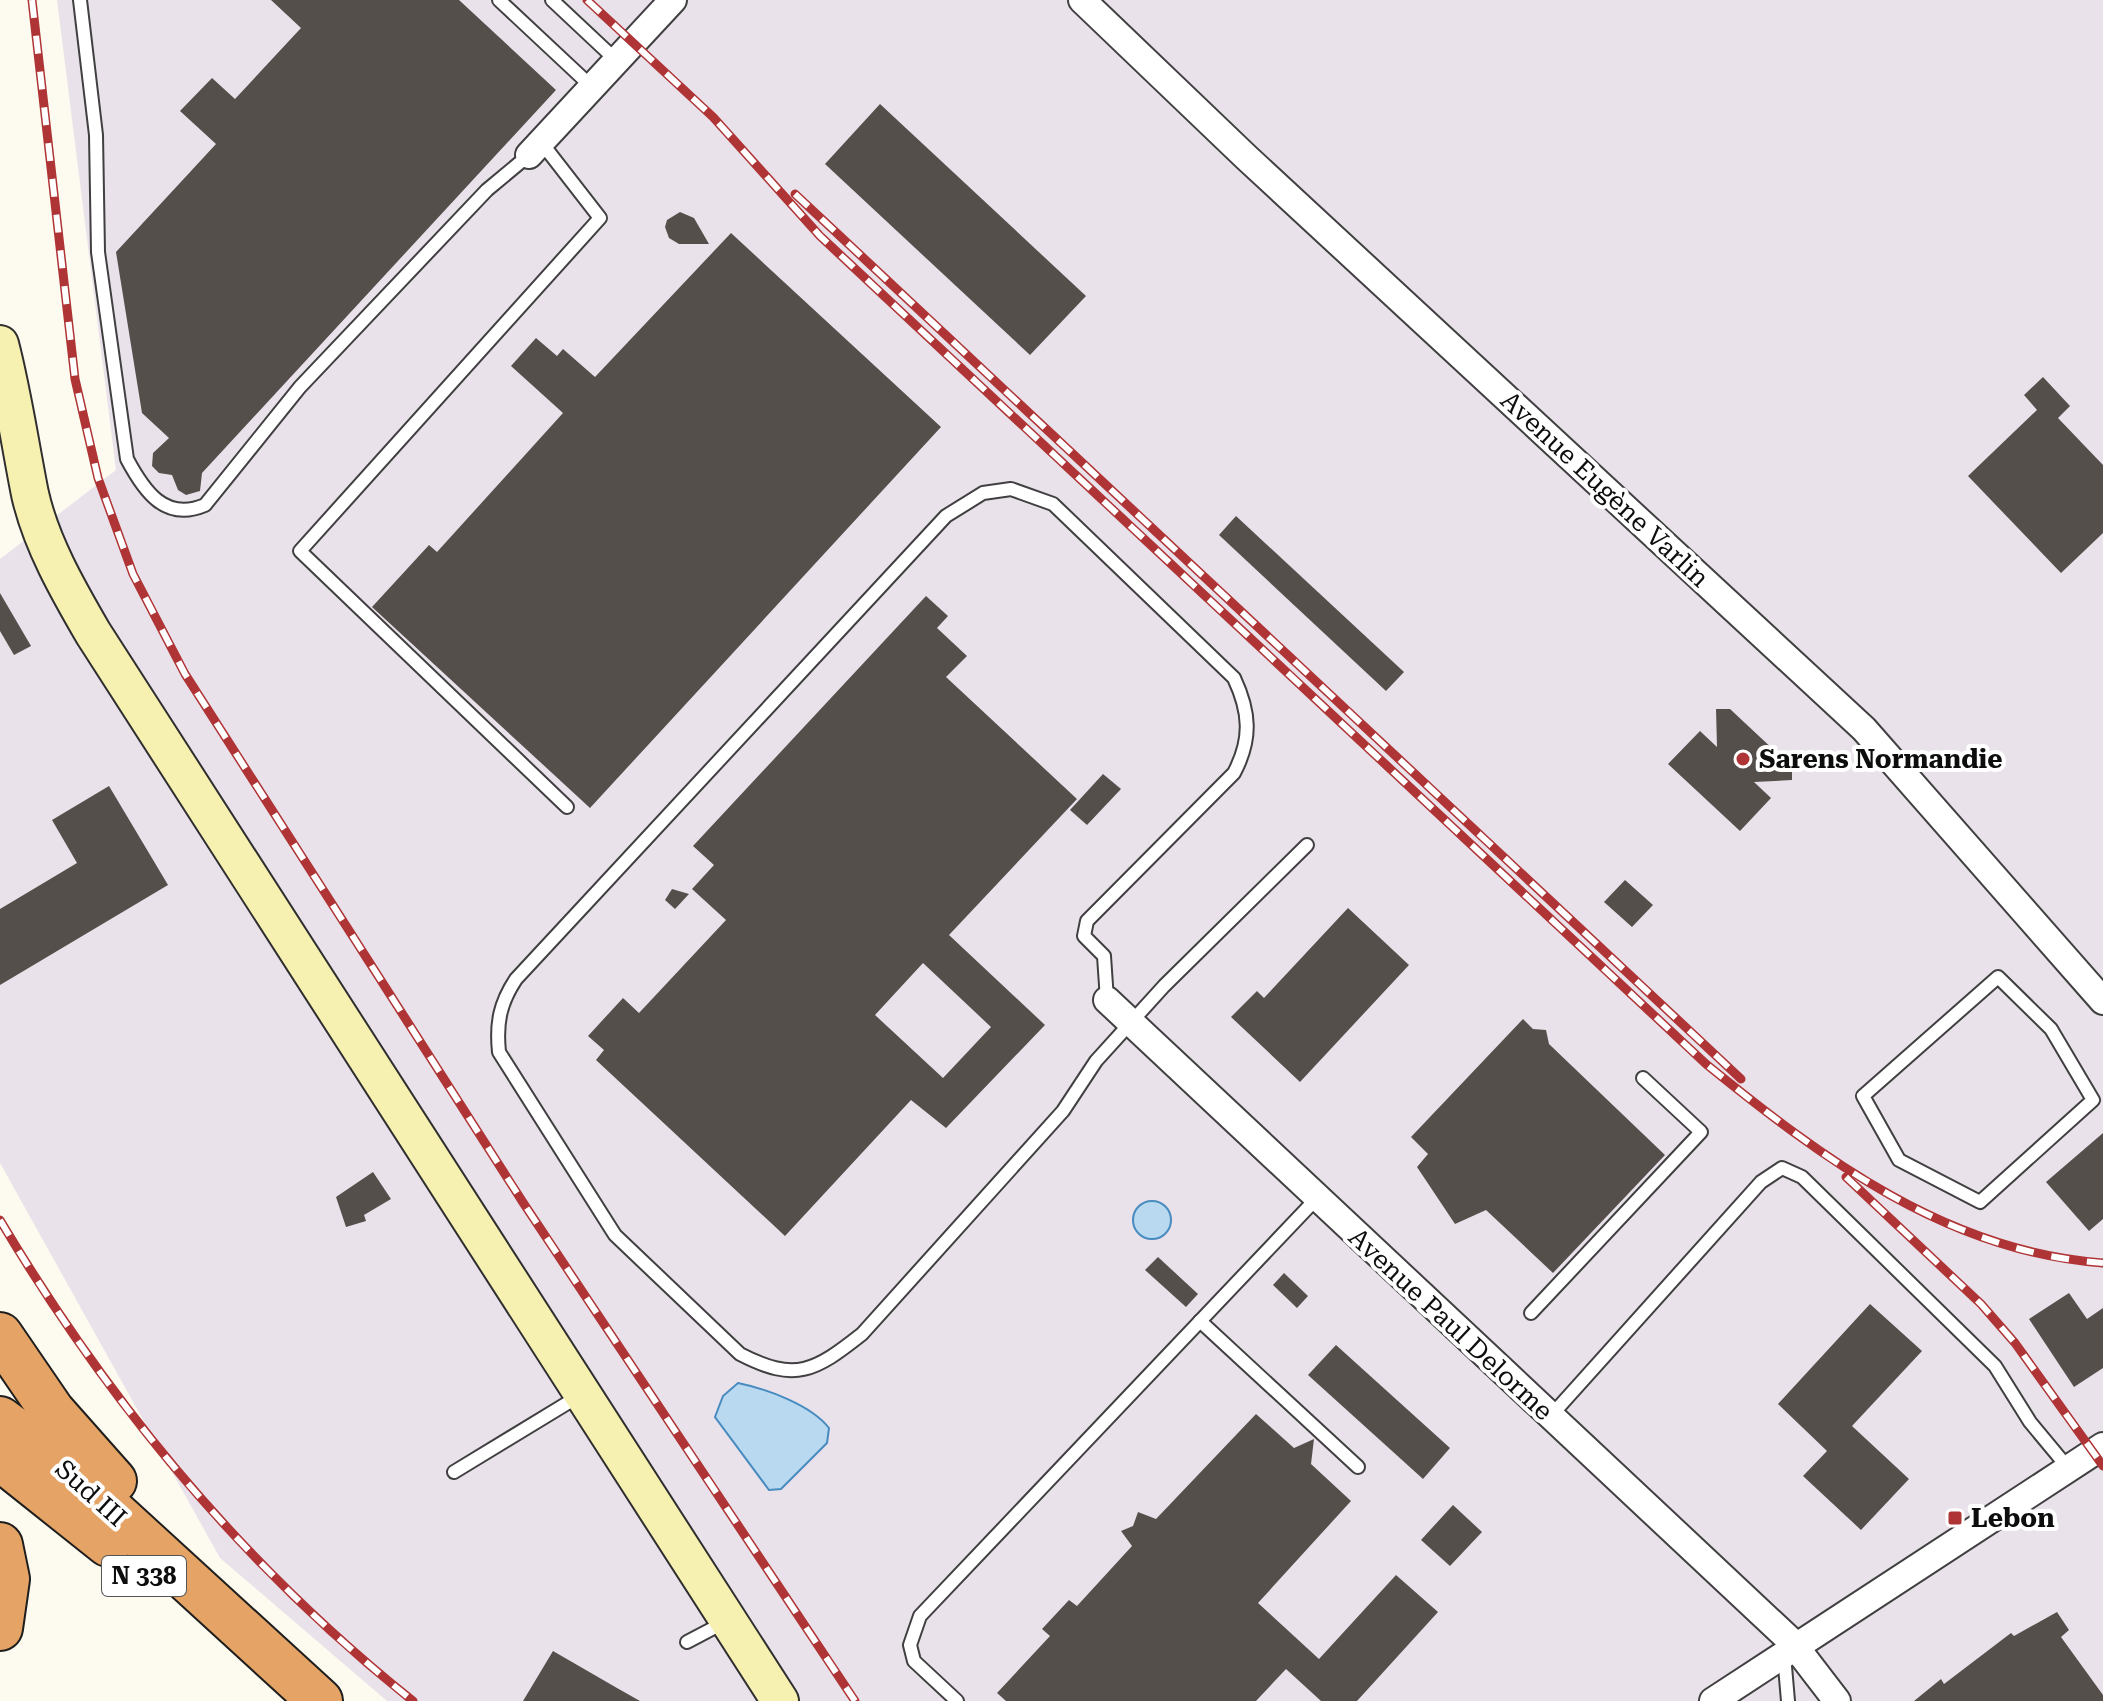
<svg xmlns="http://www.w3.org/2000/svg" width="2103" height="1701" viewBox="0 0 2103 1701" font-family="'Roboto Serif',serif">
	<rect width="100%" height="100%" fill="#fdfbef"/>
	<polygon fill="#eae2eb" points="57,0 2103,0 2103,1701 387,1701 220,1558 0,1163 0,559 116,470"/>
	<g fill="#b9d9f0" stroke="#488bbf" stroke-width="2">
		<circle cx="1152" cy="1220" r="19"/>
		<path d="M738,1383C767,1389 811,1405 829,1428L827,1443L781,1489L769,1490L715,1417L723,1396Z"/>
	</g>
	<g fill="#554f4b" fill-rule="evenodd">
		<polygon points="271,0 459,0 556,90 202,473 200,491 186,495 178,490 172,475 159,473 152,466 153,453 169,438 142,413 116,252 216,144 180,111 212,78 235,99 301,28"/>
		<polygon points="880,104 1086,296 1030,355 825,164"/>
		<polygon points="680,212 694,218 709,244 679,244 669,238 665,227 667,220"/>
		<polygon points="731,233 941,427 590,808 372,607 429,545 437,552 563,413 511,366 536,338 557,356 563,349 595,377"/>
		<polygon points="2043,377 2070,406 2058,418 2103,465 2103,533 2061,573 1968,476 2037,410 2024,395"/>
		<polygon points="1236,516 1404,672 1386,691 1219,535"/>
		<polygon points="0,593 31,646 14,655 0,631"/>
		<path d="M926,596L948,616L937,628L967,656L946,677L1077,799L949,935L1045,1025L946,1128L911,1100L785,1236L596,1060L604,1050L588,1036L623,998L639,1013L726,920L692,889L714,865L693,846ZM923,963L991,1027L943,1078L875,1015Z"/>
		<polygon points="1716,709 1730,709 1792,767 1792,780 1754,782 1771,798 1740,831 1668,764 1700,731 1717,747"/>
		<polygon points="1103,774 1121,789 1087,825 1070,810"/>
		<polygon points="109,786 168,885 0,985 0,909 77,863 52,820"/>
		<polygon points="1625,880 1653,905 1632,927 1604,902"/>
		<polygon points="672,889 689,894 675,909 665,900"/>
		<polygon points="1348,908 1409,965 1300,1082 1231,1017 1257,991 1264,998"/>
		<polygon points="1523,1019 1533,1029 1546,1030 1549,1044 1665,1155 1553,1273 1486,1210 1455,1224 1417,1167 1428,1154 1411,1137"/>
		<polygon points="2103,1133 2103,1219 2089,1231 2046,1182"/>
		<polygon points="373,1172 391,1199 364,1215 366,1221 346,1227 336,1197"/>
		<polygon points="1158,1257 1198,1294 1186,1307 1145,1270"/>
		<polygon points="1284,1273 1308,1296 1297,1308 1273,1285"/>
		<polygon points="2069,1293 2087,1319 2103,1308 2103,1368 2074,1387 2029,1319"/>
		<polygon points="1870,1304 1922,1351 1852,1426 1909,1479 1861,1530 1803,1476 1827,1451 1778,1404"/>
		<polygon points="1336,1345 1450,1448 1423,1479 1308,1375"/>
		<polygon points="1256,1414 1294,1448 1314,1439 1311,1464 1351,1501 1258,1603 1319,1659 1396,1575 1438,1612 1357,1701 1321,1701 1286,1669 1256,1701 1006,1701 997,1693 1050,1636 1042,1629 1069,1600 1077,1606 1132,1546 1121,1531 1133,1526 1138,1512 1156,1519"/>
		<polygon points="1453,1505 1482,1532 1450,1566 1421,1540"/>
		<polygon points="2057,1612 2069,1630 2061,1637 2103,1695 2103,1701 1914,1701 1941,1679 1944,1684 2011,1633 2014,1636"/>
		<polygon points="553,1651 617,1688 640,1701 523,1701"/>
	</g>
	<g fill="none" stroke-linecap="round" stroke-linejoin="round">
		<defs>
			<g id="lane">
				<path d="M80,0L96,135L98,252L127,459C144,491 165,522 205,505L300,387L487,190L529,155"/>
				<polyline points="499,0 592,87"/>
				<polyline points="552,0 617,61"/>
				<polyline points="541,142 600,218 300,551 567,807"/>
				<polygon points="1998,977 2051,1029 2093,1100 1980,1202 1899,1160 1863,1096"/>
				<path d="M1107,1000L1104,956L1084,936L1087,921L1234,773C1252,739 1250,712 1234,678L1053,504L1011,489L983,493L946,516L516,979C500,1003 496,1023 499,1052L615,1235L740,1354C796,1383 815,1371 862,1334L1063,1111L1096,1061L1164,986L1307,845"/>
				<polyline points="1531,1313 1701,1132 1643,1078"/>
				<polyline points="1200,1321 1358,1467"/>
				<polyline points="1549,1418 1761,1182 1782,1168 1802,1177 1995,1366 2030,1422 2069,1469"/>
				<polyline points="454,1472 579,1396"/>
				<polyline points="687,1642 725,1622"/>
				<polyline points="1784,1655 1788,1701"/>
				<polyline points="957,1701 914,1661 910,1645 920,1616 1317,1198"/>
			</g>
			<g id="street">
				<polyline points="1082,0 1246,157 1864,729 2103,1001"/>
				<polyline points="529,155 673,0"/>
				<polyline points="1107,1000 1791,1641 1837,1701"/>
				<polyline points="1713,1701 2103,1446"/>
			</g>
			<path id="secondary" d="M0,344C13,394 20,444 30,494C41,543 68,590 93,633L780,1701"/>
			<g id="highway">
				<polyline points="0,1335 52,1411 114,1481"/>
				<polyline points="0,1419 62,1465 320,1701"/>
				<polyline points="0,1458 108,1544"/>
				<polyline points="0,1545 7,1579 0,1628"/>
			</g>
		</defs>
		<use href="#lane" stroke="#404040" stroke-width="16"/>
		<use href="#street" stroke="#404040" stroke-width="30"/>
		<use href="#secondary" stroke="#2f2f2f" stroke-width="40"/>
		<use href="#highway" stroke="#1e1e1e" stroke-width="48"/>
		<use href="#lane" stroke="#fff" stroke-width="12"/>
		<use href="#street" stroke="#fff" stroke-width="26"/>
		<use href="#secondary" stroke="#f7f1b1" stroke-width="36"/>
		<use href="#highway" stroke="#e5a465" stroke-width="44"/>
		<defs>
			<g id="rail">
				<polyline points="32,0 75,379 98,478 133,574 185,674 524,1204 855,1701"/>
				<path d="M587,0L713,117L820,236L1706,1064C1823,1159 1948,1252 2103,1263"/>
				<polyline points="795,194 1741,1079"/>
				<polyline points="1846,1177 1981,1304 2015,1343 2103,1466"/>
				<path d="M0,1220C110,1405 245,1567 413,1701"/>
			</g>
		</defs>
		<use href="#rail" stroke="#af3435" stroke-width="9"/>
		<use href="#rail" stroke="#fff" stroke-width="6" stroke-dasharray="18" stroke-linecap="butt"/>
	</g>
	<g fill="#af3435" stroke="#fff" stroke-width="3">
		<circle cx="1743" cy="759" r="8"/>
		<rect x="1947" y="1510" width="16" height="16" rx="4"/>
	</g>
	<g text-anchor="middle" stroke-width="8" stroke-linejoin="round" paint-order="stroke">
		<rect fill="#fff" stroke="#565656" stroke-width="2" x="102" y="1556" width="84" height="40" rx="6"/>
		<g font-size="24" font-weight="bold" fill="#0d0d0d">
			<text x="144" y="1584">N 338</text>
		</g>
		<g font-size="26" fill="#0d0d0d" stroke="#fff">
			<text transform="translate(1605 489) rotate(43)" y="9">Avenue Eugène Varlin</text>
			<text transform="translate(1451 1324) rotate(43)" y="9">Avenue Paul Delorme</text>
			<text transform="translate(91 1493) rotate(42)" y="9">Sud III</text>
		</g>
		<g font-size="26" font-weight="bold" fill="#0d0d0d" stroke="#fff" text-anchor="start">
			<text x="1759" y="768">Sarens Normandie</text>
			<text x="1971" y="1527">Lebon</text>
		</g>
	</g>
</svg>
